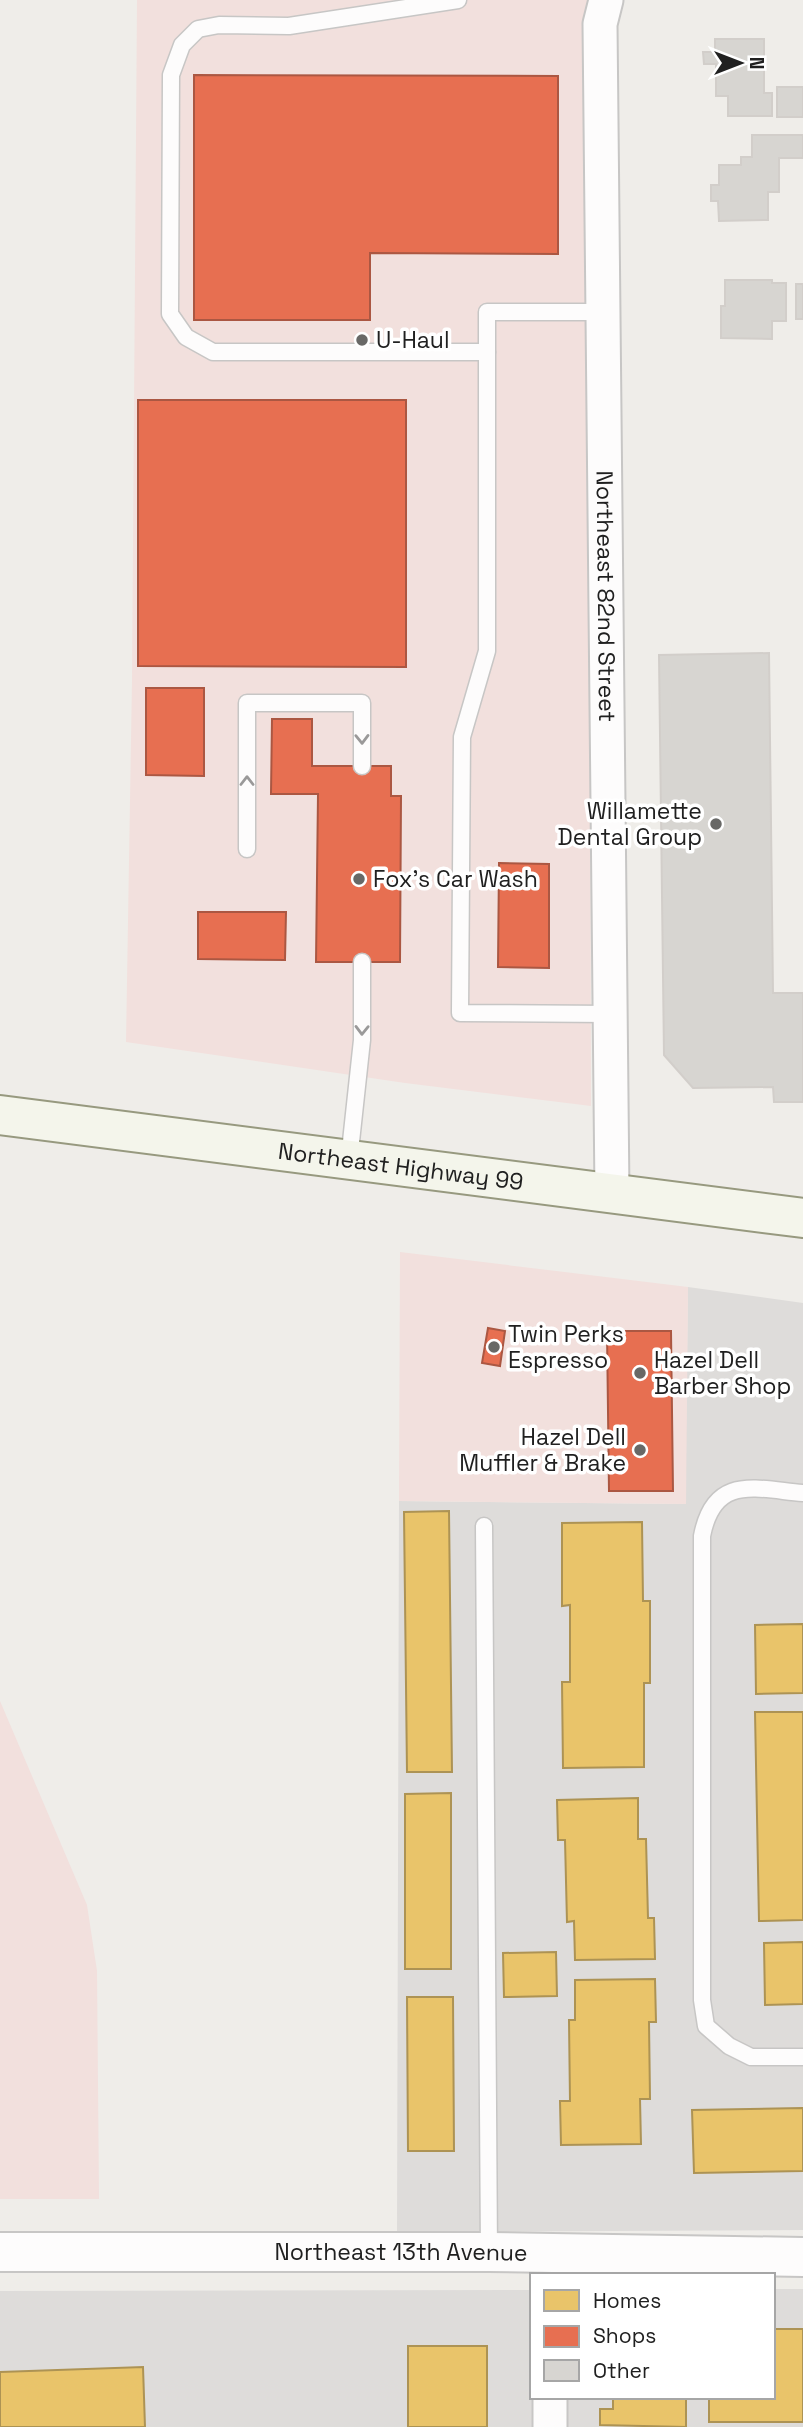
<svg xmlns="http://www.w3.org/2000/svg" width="803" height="2427" viewBox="0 0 803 2427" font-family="'Space Grotesk',sans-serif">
	<rect width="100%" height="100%" fill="#efede9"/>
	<g fill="#dedcda">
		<polygon points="688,1287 803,1303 803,2230 397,2232 399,1501 685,1504"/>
		<polygon points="773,2289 803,2289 803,2427 0,2427 0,2291 532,2290 532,2397 773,2397"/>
	</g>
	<g fill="#f2e0dd">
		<polygon points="137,0 589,0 591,1106 405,1083 126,1042 132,680"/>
		<polygon points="400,1252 688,1287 686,1504 399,1501"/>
		<polygon points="0,1701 87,1905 97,1971 99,2199 0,2199"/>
	</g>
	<g fill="#e9c46a" stroke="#ad9354" stroke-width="2">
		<polygon points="449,1511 452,1772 407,1772 404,1512"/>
		<polygon points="642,1522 643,1601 650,1601 650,1683 644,1683 644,1767 563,1768 562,1682 570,1682 570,1605 562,1606 562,1523"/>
		<polygon points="803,1624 803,1693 756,1694 755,1625"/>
		<polygon points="755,1712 803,1712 803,1920 759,1921"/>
		<polygon points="451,1793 451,1969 405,1969 405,1794"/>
		<polygon points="638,1798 638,1839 646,1839 648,1918 654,1918 655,1959 575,1960 574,1921 567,1922 565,1840 558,1840 557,1800"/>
		<polygon points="803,1942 803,2004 765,2005 764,1943"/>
		<polygon points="556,1952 557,1996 504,1997 503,1953"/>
		<polygon points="655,1979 656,2022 649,2022 650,2099 640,2099 641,2144 561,2145 560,2101 570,2101 569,2020 575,2020 575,1980"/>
		<polygon points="407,1997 453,1997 454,2151 408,2151"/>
		<polygon points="803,2108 803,2171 694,2173 692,2110"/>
		<polygon points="773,2329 803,2329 803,2422 709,2422 709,2397 773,2397"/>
		<rect x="408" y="2346" width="79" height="81"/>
		<polygon points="143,2367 145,2427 0,2427 0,2372"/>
		<polygon points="613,2397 686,2397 686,2427 600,2425 600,2409 613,2409"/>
	</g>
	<g fill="#e76f51" stroke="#ab5742" stroke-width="2">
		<polygon points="194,75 558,76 558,254 370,253 370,320 194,320"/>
		<polygon points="138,400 406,400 406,667 138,666"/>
		<polygon points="146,688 204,688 204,776 146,775"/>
		<polygon points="272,719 312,719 312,766 391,766 391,796 401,796 400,962 316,962 318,794 271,794"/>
		<polygon points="499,863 549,864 549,968 498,967"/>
		<polygon points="198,912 286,912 285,960 198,959"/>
		<polygon points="488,1328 505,1331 500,1366 482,1363"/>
		<polygon points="607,1331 671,1331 673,1491 609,1491"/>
	</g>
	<g fill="#d7d5d1" stroke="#d2ceca" stroke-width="2">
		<polygon points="715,39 764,39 764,93 772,93 772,116 728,116 728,96 716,96 716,64 704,64 703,52 715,52"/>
		<rect x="777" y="87" width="26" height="30"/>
		<polygon points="752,135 803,135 803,158 779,158 779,192 768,192 768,220 719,221 718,201 711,201 711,185 719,185 719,165 741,165 741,157 752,157"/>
		<polygon points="725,280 772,280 772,283 786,283 786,321 772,321 772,339 721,338 721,306 725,306"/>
		<rect x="796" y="284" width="7" height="35"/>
		<polygon points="769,653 773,993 803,993 803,1102 774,1102 773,1087 693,1088 664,1055 659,655"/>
	</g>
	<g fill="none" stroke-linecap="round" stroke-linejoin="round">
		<defs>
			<g id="service">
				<polyline points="458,0 289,26 219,25 198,29 182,45 171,75 170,314 186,337 213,352 487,352"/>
				<polyline points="603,312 487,312 487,651 462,737 460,1013 610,1014"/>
				<polyline points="247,849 247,703 362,703 362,766"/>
				<polyline points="349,1160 362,1040 362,962"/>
				<path d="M803,1493C755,1489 714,1474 702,1536V2000L706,2026L729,2046L751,2057H803"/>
				<polyline points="484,1526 489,2252"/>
			</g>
			<g id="minor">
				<path id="s1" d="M606,0L600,24L612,1194"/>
				<polyline points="550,2397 550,2427"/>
			</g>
			<g id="tertiary">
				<path id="s2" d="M0,2252H489L803,2257"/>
			</g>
			<g id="secondary">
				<path id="s3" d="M0,1115L803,1218"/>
			</g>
		</defs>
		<use href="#service" stroke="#c7c6c5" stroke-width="19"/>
		<use href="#minor" stroke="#c7c6c5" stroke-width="37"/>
		<use href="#tertiary" stroke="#c7c6c5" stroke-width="42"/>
		<use href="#secondary" stroke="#97997f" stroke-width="42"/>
		<use href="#service" stroke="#fdfcfc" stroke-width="16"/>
		<use href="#minor" stroke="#fdfcfc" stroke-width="33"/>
		<use href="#tertiary" stroke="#fdfcfc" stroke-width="38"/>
		<use href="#secondary" stroke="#f4f5eb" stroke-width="38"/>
	</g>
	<defs><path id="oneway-chevron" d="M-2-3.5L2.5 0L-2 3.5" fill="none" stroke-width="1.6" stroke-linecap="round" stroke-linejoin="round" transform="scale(1.75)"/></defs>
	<g stroke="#9a9999">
		<use href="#oneway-chevron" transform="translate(362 739) rotate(89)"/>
		<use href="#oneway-chevron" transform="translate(247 781) rotate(-90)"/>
		<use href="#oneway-chevron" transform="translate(362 1030) rotate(91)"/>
	</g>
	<g fill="#686866" stroke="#fff" stroke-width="2.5">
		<circle cx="362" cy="340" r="7"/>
		<circle cx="716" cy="824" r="7"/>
		<circle cx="359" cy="879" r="7"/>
		<circle cx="494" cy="1347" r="7"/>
		<circle cx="640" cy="1373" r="7"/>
		<circle cx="640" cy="1450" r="7"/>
	</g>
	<g text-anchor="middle" stroke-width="7" stroke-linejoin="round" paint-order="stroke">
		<g font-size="23" fill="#202020" stroke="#fff" text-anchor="start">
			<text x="376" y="348">U-Haul</text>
			<text x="702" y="819" text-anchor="end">Willamette<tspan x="702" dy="26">Dental Group</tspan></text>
			<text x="373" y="887">Fox's Car Wash</text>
			<text x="508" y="1342">Twin Perks<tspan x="508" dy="26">Espresso</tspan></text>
			<text x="654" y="1368">Hazel Dell<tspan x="654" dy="26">Barber Shop</tspan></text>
			<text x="626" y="1445" text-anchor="end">Hazel Dell<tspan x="626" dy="26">Muffler &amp; Brake</tspan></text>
		</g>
		<g font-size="23" fill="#202020" stroke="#fff">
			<text dy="8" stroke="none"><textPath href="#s1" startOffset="597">Northeast 82nd Street</textPath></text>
			<text dy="8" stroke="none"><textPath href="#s3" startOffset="404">Northeast Highway 99</textPath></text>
			<text dy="8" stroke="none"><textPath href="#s2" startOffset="401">Northeast 13th Avenue</textPath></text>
		</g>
	</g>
	<rect x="530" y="2273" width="245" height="126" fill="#ffffff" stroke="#a6a6a6" stroke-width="2"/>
	<rect x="544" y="2290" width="35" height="21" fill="#e9c46a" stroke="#a6a6a6" stroke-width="2"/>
	<text x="593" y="2308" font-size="21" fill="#202020">Homes</text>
	<rect x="544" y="2326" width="35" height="21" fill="#e76f51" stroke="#a6a6a6" stroke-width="2"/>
	<text x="593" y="2343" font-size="21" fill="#202020">Shops</text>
	<rect x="544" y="2360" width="35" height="21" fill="#d7d5d1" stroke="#a6a6a6" stroke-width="2"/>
	<text x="593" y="2378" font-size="21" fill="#202020">Other</text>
	<g transform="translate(740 63) rotate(90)" stroke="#ffffff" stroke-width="5" paint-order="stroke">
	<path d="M0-5L12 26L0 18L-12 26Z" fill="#202020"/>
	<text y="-10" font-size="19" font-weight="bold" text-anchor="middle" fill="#202020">N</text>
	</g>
</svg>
